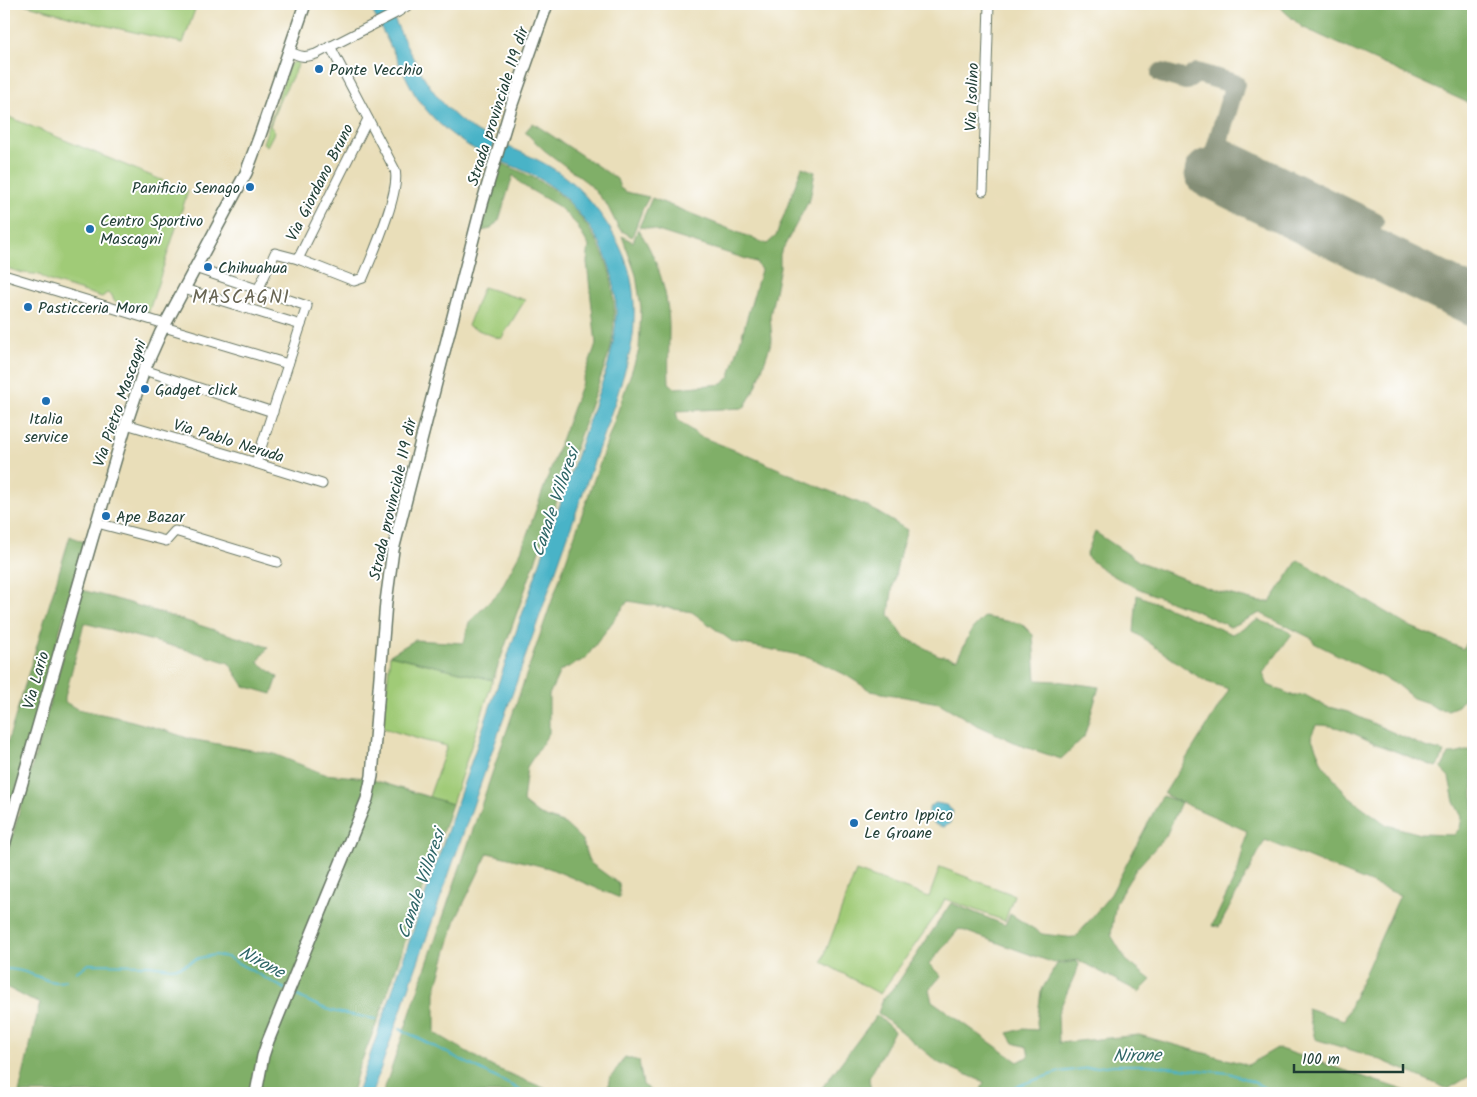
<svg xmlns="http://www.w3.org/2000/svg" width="1477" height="1097" viewBox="0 0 1477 1097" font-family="Kalam,sans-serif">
	<rect width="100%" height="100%" fill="#fff"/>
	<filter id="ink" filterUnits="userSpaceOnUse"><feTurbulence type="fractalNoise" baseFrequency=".02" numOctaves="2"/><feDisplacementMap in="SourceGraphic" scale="10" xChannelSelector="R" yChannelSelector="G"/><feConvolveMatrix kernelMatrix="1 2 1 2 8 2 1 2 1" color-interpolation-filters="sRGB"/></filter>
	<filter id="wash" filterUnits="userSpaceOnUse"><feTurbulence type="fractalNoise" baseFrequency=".0096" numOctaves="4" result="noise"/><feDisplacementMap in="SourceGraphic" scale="20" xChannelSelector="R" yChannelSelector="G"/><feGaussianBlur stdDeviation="1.12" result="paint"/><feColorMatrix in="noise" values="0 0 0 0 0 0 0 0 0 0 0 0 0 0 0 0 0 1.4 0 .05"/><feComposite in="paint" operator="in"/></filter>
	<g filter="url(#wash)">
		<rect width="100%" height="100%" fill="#e9deb9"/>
		<g fill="#a0cb77" stroke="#608456">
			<polygon points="24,4 197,4 183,43 94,23"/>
			<polygon points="296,61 298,63 297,68 278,103 270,126 275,131 267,146 263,143 289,65"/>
			<path d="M4,115L188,191L148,314L142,309L114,301L112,295L107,293L102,297L47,280C37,272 36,275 24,273C17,272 10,269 4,267Z"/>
			<polygon points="483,287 525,300 501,339 468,326"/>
			<polygon points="390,655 493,680 452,804 429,797 447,746 422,740 383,728"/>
			<polygon points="940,867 1014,895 1005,921 945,899 937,914 880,994 822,962 856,871 929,897"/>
		</g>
		<g fill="#80af68" stroke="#50764e">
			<polygon points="1279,4 1473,4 1473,105 1302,27 1284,11"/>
			<polygon points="533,123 617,179 620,188 626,192 649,197 643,208 632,237 619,229 607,205 589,184 544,150 525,132"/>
			<path d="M501,163C521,172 542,180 559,194C580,212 604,247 610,274C616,297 615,329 610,351L493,680L390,655L415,640L464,643L469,622L499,592L521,551L596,344L587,262L589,246L576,224L558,206L522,185L513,175L499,220L491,229L481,231Z"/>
			<path d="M802,167L815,172L810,199L780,254V267L770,316L772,340L756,387L744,408L676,411L678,420L699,436L747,455L822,488L867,506L907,530C898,557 892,586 889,615L904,637L938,655L957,659L973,628L984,617L1022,624L1033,635L1036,680L1056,681L1099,687L1084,737L1061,759L1025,747L975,724L939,703L871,691L844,674L809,657L733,642L692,612L628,601L585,659L560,671L549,695V733L527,767L523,802L538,814L565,824L582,840L589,862L619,884L620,898L549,868L488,853L456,919L435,992V1033L493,1067L556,1093H383L498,756L639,350L641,308L636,275L622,236L633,242L638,229C657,257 669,294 669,328C669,347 668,364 669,383L675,388L723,384L730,376L761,270L756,262L648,228L639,227L652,198L767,244L776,236Z"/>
			<path d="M1095,532L1140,562L1216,591L1259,602H1270L1298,560L1409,626L1463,649L1465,644L1473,642V687L1458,706L1448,710L1437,709L1428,703L1413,698L1396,684L1314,643L1313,639L1260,613L1230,627C1183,601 1127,593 1086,556Z"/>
			<polygon points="70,536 84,542 4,835 4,754"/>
			<polygon points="82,590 123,601 268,647 258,662 278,677 272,694 244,686 229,663 184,649 84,623 65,697 65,702 77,709 125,719 164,730 190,739 274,754 324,774 367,778 452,804 380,1015 358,1070 352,1093 265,1093 264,1088 252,1087 251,1093 19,1093 40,1003 31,1000 4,986 4,865"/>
			<path d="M1137,595L1232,634L1258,620L1284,629L1292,634L1263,673L1268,685L1294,696L1305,695L1325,706L1348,712L1425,747L1444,752L1441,760L1436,767C1415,759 1395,751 1374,743C1355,734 1337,724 1316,725L1311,736L1322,763L1337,783L1350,798L1387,825L1421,834L1454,835L1460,828L1462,817L1454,802L1449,777L1441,769L1449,754C1460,754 1463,751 1473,749V1074L1448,1089L1374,1057L1315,1039L1307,1008L1344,1020L1400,895L1265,840L1219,927L1212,926L1238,871L1247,831L1181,802L1166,836L1136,869L1116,902L1111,935L1126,960L1151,980L1139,992L1078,960L1054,963L959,929L929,964L941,976L929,990L932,1001L1018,1062L1029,1056L1027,1047L1014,1043L1008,1033L1022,1029L1038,1030L1037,1022L1041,991L1057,964L1077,961L1079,965L1058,1013L1059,1043L1139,1035L1248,1065L1277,1048L1412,1093H980L984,1082L939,1063L878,1013L883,999L897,984L951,903L1005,925L1010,914L1042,934L1075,938L1111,894L1162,796L1180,802L1164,794L1223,700L1229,689L1207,682L1188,670L1134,632Z"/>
			<polygon points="877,1015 894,1031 869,1078 871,1093 818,1093"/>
			<polygon points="625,1057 639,1061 643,1085 656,1093 608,1093 609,1080"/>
		</g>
		<g fill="#49b3c7" stroke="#34787e">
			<path d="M369,4H387C408,47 425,93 465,124C474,131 485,136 495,141L490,157C459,143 432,122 414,93Z"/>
			<path d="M504,145C526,154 547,163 565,177C592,198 618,235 628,267C633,284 635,303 634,321C634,347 624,373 616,399L372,1093H357L606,371C622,319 621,270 588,225C576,209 564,195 548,184C533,174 516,167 500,161Z"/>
			<polygon points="936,803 946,805 953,811 950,823 944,827 936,825 927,816 930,806"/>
		</g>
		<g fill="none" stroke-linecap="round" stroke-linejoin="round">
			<g stroke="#49b3c7" stroke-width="2">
				<path d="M4,969C12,969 20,970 28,973C41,977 53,986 66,980"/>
				<polyline points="76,972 88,964 150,965 171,968 180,967 199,958 214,955 227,957 285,989"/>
				<path d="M292,993C305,1000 320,1008 336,1012C349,1015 362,1016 375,1019"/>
				<polyline points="400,1029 526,1093"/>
				<polyline points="1004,1093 1023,1084 1059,1072 1113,1065 1148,1065 1229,1073 1243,1078 1258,1084 1265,1088 1268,1093"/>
			</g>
			<g stroke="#848e76" stroke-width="20">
				<polyline points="1161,73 1186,80 1197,73 1235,84 1217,145"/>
				<polyline points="1209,173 1217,145 1374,221 1361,248"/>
			</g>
			<polyline stroke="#848e76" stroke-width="49" points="1209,173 1473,302"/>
		</g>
	</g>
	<g filter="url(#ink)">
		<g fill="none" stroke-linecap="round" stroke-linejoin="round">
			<defs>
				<g id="minor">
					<path d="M289,51C300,57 305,58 316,54L398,12L410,4"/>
					<polyline points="983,191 989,4"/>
					<polyline points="298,259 368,119"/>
					<polyline points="195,268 307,306 256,463"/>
					<polyline points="4,275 165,324"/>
					<polyline points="184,289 301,325"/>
					<path d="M258,290L275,253L298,259L354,281L363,278C372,256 401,191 395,170L330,46"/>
					<polyline points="164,327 288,364"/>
					<polyline points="144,370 273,412"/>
					<polyline points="126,424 230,455 322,484"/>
					<polyline points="97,523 166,541 175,531 277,562"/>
				</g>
				<g id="tertiary">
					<polyline points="4,845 92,539 126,424 144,370 161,332 246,173 259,138 305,4"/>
					<polyline points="256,1093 263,1056 268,1041 367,799 372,776 386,602 393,550 482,204 512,104 547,4"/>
				</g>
			</defs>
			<use href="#minor" stroke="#667563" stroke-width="11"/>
			<use href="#tertiary" stroke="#667563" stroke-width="14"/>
			<use href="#minor" stroke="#fff" stroke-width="9"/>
			<use href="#tertiary" stroke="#fff" stroke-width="11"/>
		</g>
	</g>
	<g fill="#1f6fb2" stroke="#fff" stroke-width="2">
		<circle cx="319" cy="69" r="5"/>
		<circle cx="250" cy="187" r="5"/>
		<circle cx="90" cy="229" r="5"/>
		<circle cx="208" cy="267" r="5"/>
		<circle cx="28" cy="307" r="5"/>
		<circle cx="145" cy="389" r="5"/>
		<circle cx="46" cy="401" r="5"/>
		<circle cx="106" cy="516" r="5"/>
		<circle cx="854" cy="823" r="5"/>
	</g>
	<g text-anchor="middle" stroke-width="4" stroke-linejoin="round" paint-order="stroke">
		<g font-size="16" fill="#1f3d34" stroke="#fff" text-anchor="start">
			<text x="329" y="75">Ponte Vecchio</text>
			<text x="240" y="193" text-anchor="end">Panificio Senago</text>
			<text x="100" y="226">Centro Sportivo<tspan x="100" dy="18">Mascagni</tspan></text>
			<text x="218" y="273">Chihuahua</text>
			<text x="38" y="313">Pasticceria Moro</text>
			<text x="155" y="395">Gadget click</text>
			<text x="46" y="424" text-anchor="middle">Italia<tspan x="46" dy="18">service</tspan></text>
			<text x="116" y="522">Ape Bazar</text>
			<text x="864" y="820">Centro Ippico<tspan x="864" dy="18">Le Groane</tspan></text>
		</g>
		<g font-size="16" fill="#1f3d34" stroke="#fff">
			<text transform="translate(971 97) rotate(-88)" y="6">Via Isolino</text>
			<text transform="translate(497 106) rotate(-72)" y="6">Strada provinciale 119 dir</text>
			<text transform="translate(319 182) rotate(-63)" y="6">Via Giordano Bruno</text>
			<text transform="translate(119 403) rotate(-71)" y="6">Via Pietro Mascagni</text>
			<text transform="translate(229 440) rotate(17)" y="6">Via Pablo Neruda</text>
			<text transform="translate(392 499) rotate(-77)" y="6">Strada provinciale 119 dir</text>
			<text transform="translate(35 680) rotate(-74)" y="6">Via Lario</text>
		</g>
		<g font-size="18" font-style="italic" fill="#2e6667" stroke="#fff">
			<text transform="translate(555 502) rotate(-71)" y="6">Canale Villoresi</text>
			<text transform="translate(421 884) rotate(-71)" y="6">Canale Villoresi</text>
			<text transform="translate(262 962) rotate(28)" y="6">Nirone</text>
			<text transform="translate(1137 1055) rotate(-1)" y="6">Nirone</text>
		</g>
		<g font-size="19" letter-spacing="1" fill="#686553" stroke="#fff">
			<text x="241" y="303">MASCAGNI</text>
		</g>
	</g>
	<rect width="1477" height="1097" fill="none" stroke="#fff" stroke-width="20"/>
	<path d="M1294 1064v8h109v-8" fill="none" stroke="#1f3d34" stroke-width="2.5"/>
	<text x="1302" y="1064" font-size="15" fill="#1f3d34" stroke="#ffffff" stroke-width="4" paint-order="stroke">100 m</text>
</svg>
